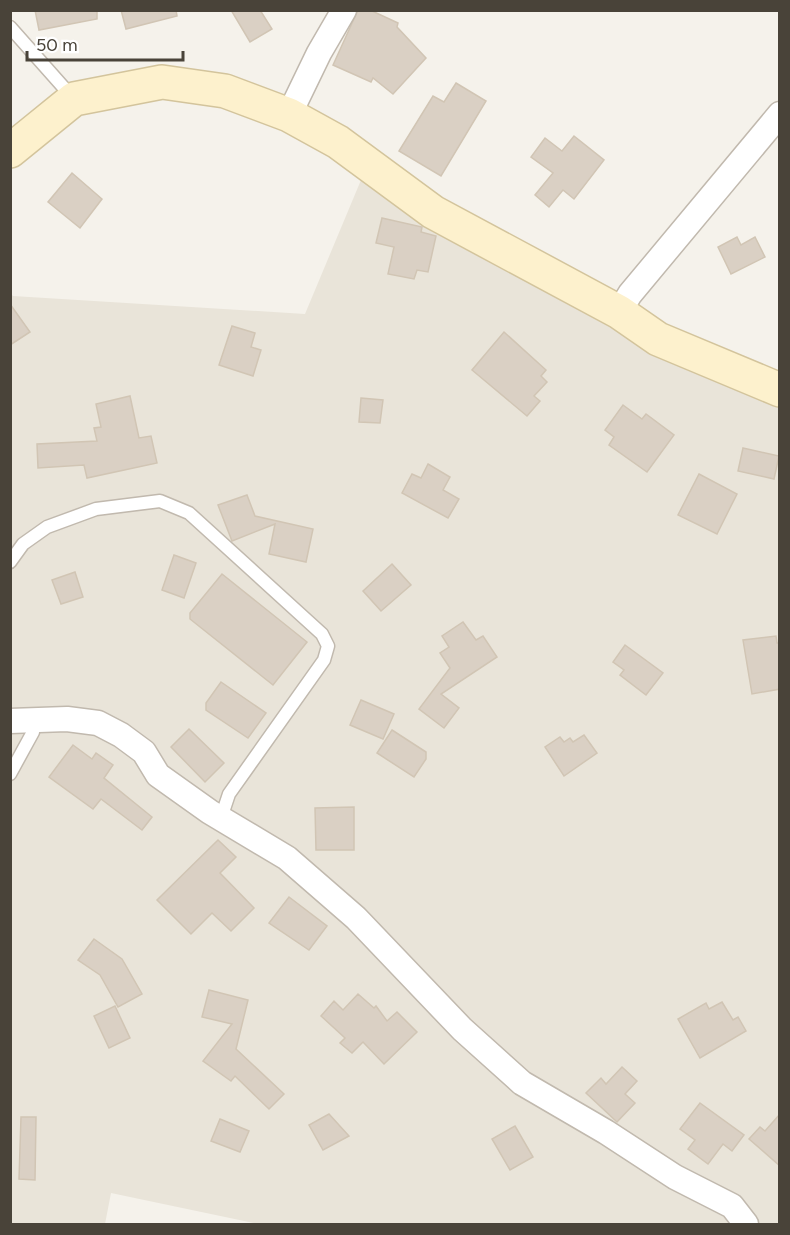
<svg xmlns="http://www.w3.org/2000/svg" width="790" height="1235" viewBox="0 0 790 1235" font-family="Figtree,sans-serif">
	<rect width="100%" height="100%" fill="#f5f2eb"/>
	<polygon fill="#e9e4d9" points="361,180 779,390 779,1224 258,1224 111,1193 105,1224 11,1224 10,293 13,296 305,314"/>
	<g fill="#dad0c4" stroke="#d1c5b4" stroke-width="1.5">
		<polygon points="35,10 97,10 97,19 39,30"/>
		<polygon points="121,10 176,10 177,16 126,29"/>
		<polygon points="231,10 260,10 272,29 250,42"/>
		<polygon points="358,10 370,10 398,23 397,27 426,58 393,94 373,78 371,82 333,65"/>
		<polygon points="456,83 486,101 441,176 399,151 433,96 444,102"/>
		<polygon points="574,136 604,160 574,199 563,190 549,207 535,195 553,173 531,157 545,138 562,151"/>
		<polygon points="72,173 102,199 80,228 48,202"/>
		<polygon points="382,218 422,227 421,232 436,236 428,272 417,270 414,279 388,274 394,247 376,243"/>
		<polygon points="737,237 741,245 755,237 765,257 731,274 718,247"/>
		<polygon points="10,304 30,332 10,345"/>
		<polygon points="232,326 255,333 251,347 261,350 253,376 219,365"/>
		<polygon points="504,332 546,370 541,376 547,382 534,396 540,401 527,416 472,370"/>
		<polygon points="130,396 139,438 151,436 157,463 87,478 84,465 38,468 37,444 97,441 94,428 101,427 96,404"/>
		<polygon points="361,398 383,400 380,423 359,422"/>
		<polygon points="623,405 642,419 646,414 674,435 647,472 609,445 614,437 605,430"/>
		<polygon points="743,448 779,456 774,479 738,471"/>
		<polygon points="428,464 450,477 443,490 459,499 448,518 402,493 412,474 421,478"/>
		<polygon points="699,474 737,494 717,534 678,515"/>
		<polygon points="247,495 255,516 313,529 306,562 269,554 275,524 232,541 218,505"/>
		<polygon points="174,555 196,563 184,598 162,590"/>
		<polygon points="392,564 411,585 381,611 363,591"/>
		<polygon points="75,572 83,597 61,604 52,580"/>
		<polygon points="222,574 307,642 273,685 190,619 190,613"/>
		<polygon points="463,622 476,640 483,636 497,657 441,694 459,708 444,728 419,709 450,668 440,653 449,647 442,636"/>
		<polygon points="776,636 777,643 780,643 780,689 752,694 743,640"/>
		<polygon points="625,645 663,673 646,695 620,675 624,670 613,662"/>
		<polygon points="221,682 266,713 248,738 206,710 206,703"/>
		<polygon points="361,700 394,714 383,739 350,725"/>
		<polygon points="189,729 224,763 205,782 171,747"/>
		<polygon points="392,730 426,752 426,759 414,777 377,753"/>
		<polygon points="584,735 597,753 564,776 545,747 560,737 564,742 570,738 573,742"/>
		<polygon points="73,745 92,759 96,753 113,765 104,778 152,817 142,830 101,799 93,809 49,777"/>
		<polygon points="354,807 354,850 316,850 315,808"/>
		<polygon points="218,840 236,857 220,873 254,908 231,931 212,913 191,934 157,900"/>
		<polygon points="289,897 327,926 309,950 269,923"/>
		<polygon points="94,939 122,959 142,994 118,1007 100,975 78,960"/>
		<polygon points="209,990 248,1000 236,1049 284,1094 269,1109 235,1076 231,1081 203,1061 232,1024 202,1017"/>
		<polygon points="358,994 374,1008 376,1006 387,1021 397,1012 417,1032 384,1064 363,1042 352,1053 340,1043 345,1038 321,1016 334,1001 343,1010"/>
		<polygon points="722,1002 733,1020 738,1017 746,1031 700,1058 678,1019 706,1003 709,1009"/>
		<polygon points="115,1006 130,1038 109,1048 94,1016"/>
		<polygon points="622,1067 637,1081 625,1094 635,1103 617,1122 586,1093 601,1078 606,1084"/>
		<polygon points="700,1103 744,1135 732,1151 723,1144 708,1164 688,1149 695,1140 680,1129"/>
		<polygon points="329,1114 349,1136 323,1150 309,1125"/>
		<polygon points="780,1114 780,1166 749,1139 760,1127 765,1131"/>
		<polygon points="21,1117 36,1117 35,1180 19,1179"/>
		<polygon points="220,1119 249,1131 240,1152 211,1141"/>
		<polygon points="515,1126 533,1157 510,1170 492,1139"/>
	</g>
	<g fill="none" stroke-linecap="round" stroke-linejoin="round">
		<defs>
			<g id="lane">
				<polyline points="10,27 73,98"/>
				<polyline points="10,562 23,544 47,527 96,509 160,501 189,513 322,634 328,646 324,660 229,794 221,818"/>
				<polyline points="10,774 33,732 34,719"/>
			</g>
			<g id="street">
				<polyline points="289,115 319,53 344,10"/>
				<polyline points="619,312 630,294 780,114"/>
				<polyline points="10,721 67,719 98,723 121,735 144,752 158,775 210,812 287,858 356,918 462,1029 522,1083 606,1132 675,1177 732,1206 746,1224"/>
			</g>
			<polyline id="secondary" points="10,151 74,99 162,82 225,91 289,115 338,142 433,212 619,312 658,339 780,390"/>
		</defs>
		<use href="#lane" stroke="#c1b9ae" stroke-width="15"/>
		<use href="#street" stroke="#c1b9ae" stroke-width="27"/>
		<use href="#secondary" stroke="#d3c49c" stroke-width="36"/>
		<use href="#lane" stroke="#fff" stroke-width="12"/>
		<use href="#street" stroke="#fff" stroke-width="24"/>
		<use href="#secondary" stroke="#fdf1cd" stroke-width="33"/>
	</g>
	<rect width="790" height="1235" fill="none" stroke="#494339" stroke-width="24"/>
	<path d="M27 51v9h156v-9" fill="none" stroke="#494339" stroke-width="3"/>
	<text x="36" y="51" font-size="18" fill="#494339" stroke="#ffffff" stroke-width="4.5" paint-order="stroke">50 m</text>
</svg>
